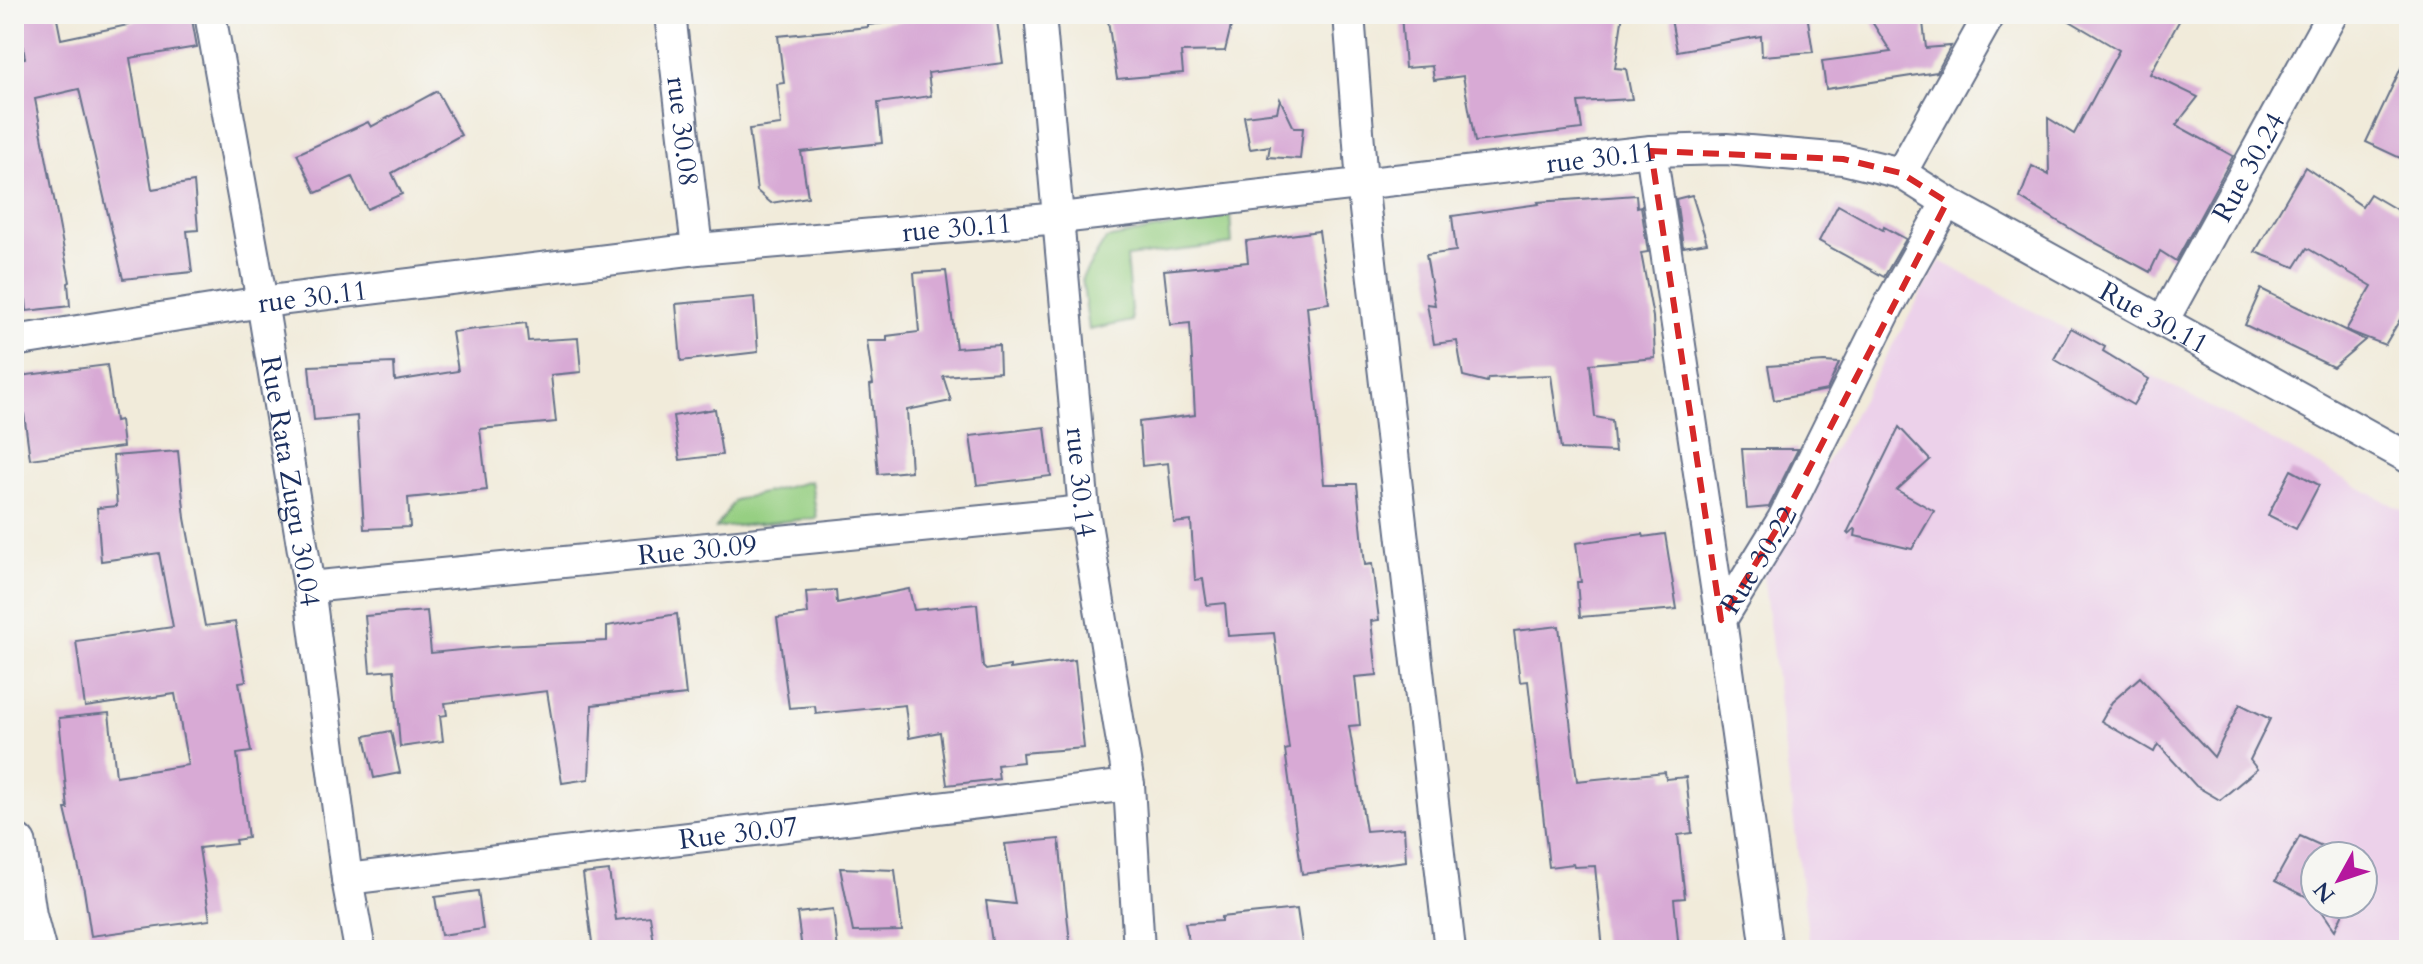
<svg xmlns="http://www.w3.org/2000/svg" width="2423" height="964" viewBox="0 0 2423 964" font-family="Cardo,serif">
	<rect width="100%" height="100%" fill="#f6f6f2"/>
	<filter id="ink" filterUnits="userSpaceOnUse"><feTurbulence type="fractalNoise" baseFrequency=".0125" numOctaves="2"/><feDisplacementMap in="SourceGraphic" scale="16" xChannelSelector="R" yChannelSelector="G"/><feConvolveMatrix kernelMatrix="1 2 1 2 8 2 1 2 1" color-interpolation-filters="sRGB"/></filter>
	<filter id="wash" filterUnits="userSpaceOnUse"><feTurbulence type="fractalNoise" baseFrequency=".006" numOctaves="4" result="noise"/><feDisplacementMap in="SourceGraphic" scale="32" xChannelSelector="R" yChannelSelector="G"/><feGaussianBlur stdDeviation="1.8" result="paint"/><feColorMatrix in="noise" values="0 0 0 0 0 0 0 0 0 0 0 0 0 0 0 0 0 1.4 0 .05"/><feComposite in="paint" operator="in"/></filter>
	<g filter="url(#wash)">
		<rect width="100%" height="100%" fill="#f1ebda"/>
		<path fill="#ecd1ea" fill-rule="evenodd" d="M1940,261L2409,514V950H1810L1763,575ZM2315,856H2363V904H2315Z"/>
		<g fill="#96cf82" stroke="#587f70" stroke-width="2">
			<polygon points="1230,215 1232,244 1126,257 1132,321 1089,330 1082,278 1106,239"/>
			<polygon points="811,481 817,518 716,528 735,500"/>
		</g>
		<g id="blocks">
			<g fill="#d8aad5">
				<polygon points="17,14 56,14 61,39 128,25 128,22 178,14 191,14 197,47 130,58 152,189 194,182 198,230 187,231 192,272 123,279 79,89 35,99 70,282 68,283 70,306 27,311 26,300 14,290 14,60 25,58"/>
				<polygon points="956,14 996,14 1003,63 928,73 931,96 878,103 882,143 801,152 808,197 771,203 757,191 749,129 781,125 777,84 784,83 778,36 868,27 868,25"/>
				<polygon points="1107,14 1234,14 1225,51 1181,52 1183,73 1117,79"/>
				<polygon points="1401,14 1623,14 1615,68 1626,69 1632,99 1578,102 1582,129 1475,142 1463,76 1434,80 1432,66 1405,68"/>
				<polygon points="1670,14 1807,14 1813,52 1762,56 1761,36 1677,51"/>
				<polygon points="1867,14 1922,14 1926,48 1951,46 1937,72 1826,89 1822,61 1891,52"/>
				<polygon points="2058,14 2183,14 2150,74 2198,97 2176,125 2233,156 2176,261 2160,251 2150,272 2079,234 2020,198 2032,166 2049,175 2048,118 2074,134 2119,50"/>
				<polygon points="2409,51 2409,139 2400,158 2366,142"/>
				<polygon points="437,91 461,135 392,173 402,194 367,209 352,177 316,193 297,154 368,122 371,127"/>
				<polygon points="1280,99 1294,128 1303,128 1300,159 1268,157 1270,146 1250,149 1244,116 1277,112"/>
				<polygon points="2305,167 2362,206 2370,194 2409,217 2409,304 2385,345 2346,330 2372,286 2307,248 2295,267 2255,252"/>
				<polygon points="1636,195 1637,207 1641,206 1648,252 1641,253 1653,317 1655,358 1590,364 1595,417 1612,420 1615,452 1561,449 1551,375 1488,378 1487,382 1463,376 1457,341 1434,344 1427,304 1435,305 1426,255 1456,251 1452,216 1539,204 1538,202"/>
				<polygon points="1692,195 1707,243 1683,247 1676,199"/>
				<polygon points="1838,205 1883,230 1884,227 1906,239 1884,277 1819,241"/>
				<polygon points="1319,231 1329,303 1307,306 1324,484 1357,484 1365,565 1372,564 1379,620 1371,621 1377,675 1355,677 1360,725 1349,726 1366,831 1404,828 1406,861 1302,874 1285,750 1289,749 1274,633 1228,636 1225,603 1207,605 1203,579 1195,580 1191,521 1174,523 1168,463 1142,466 1139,422 1195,415 1190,323 1170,325 1164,270 1248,262 1246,241"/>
				<polygon points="946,271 956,348 999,345 1000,372 943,376 951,401 907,410 911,471 878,474 870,385 873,384 867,341 887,341 887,336 919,332 914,273"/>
				<polygon points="2261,289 2365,340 2333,367 2245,325"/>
				<polygon points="754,297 758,352 681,361 676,304"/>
				<polygon points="526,323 528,341 578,338 581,372 551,375 556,422 480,429 487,490 408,498 410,527 364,529 357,416 314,420 309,366 394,363 395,381 458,371 452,332"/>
				<polygon points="2071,328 2105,347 2103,351 2149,379 2133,405 2054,359"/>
				<polygon points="1824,362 1839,363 1827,390 1774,400 1768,366"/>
				<polygon points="107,365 115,421 120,420 123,447 30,459 19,376"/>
				<polygon points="715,409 722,455 680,460 673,416"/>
				<polygon points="1045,427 1051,476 977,485 970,436"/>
				<polygon points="1899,427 1930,460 1897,490 1934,511 1912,549 1855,536 1856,530 1854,529 1848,534 1847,533"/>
				<polygon points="1742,449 1798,449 1769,507 1747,509"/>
				<polygon points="178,451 185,518 205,626 235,622 246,681 239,682 251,752 237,754 248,838 235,840 236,844 199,848 210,920 91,936 84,890 65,809 68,809 59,718 109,713 116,776 188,765 175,694 85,707 76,641 173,627 159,553 101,561 97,508 117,506 113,456"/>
				<polygon points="2291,470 2319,485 2296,529 2268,515"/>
				<polygon points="1643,534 1644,537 1665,534 1677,609 1580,617 1577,582 1581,582 1576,543"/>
				<polygon points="909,589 914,610 977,604 983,667 986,670 1010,666 1010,669 1075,660 1084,748 1022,753 1023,762 997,765 999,779 947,785 940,732 909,738 905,705 816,714 815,706 789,708 777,618 808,614 806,592 836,590 837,603"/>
				<polygon points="427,611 431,653 501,646 607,641 607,626 677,614 686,695 592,705 589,779 562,783 547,691 445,703 447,715 440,716 443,741 400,747 394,670 370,672 365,616"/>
				<polygon points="1559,626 1577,781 1665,772 1666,779 1686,777 1692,833 1678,835 1685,898 1674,899 1679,950 1603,950 1595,866 1574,867 1573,864 1549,867 1528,681 1520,682 1514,631"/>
				<polygon points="2140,677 2214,757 2240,704 2270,719 2250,760 2257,769 2220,800 2196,786 2158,744 2154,752 2101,721 2112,702"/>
				<polygon points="391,731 400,773 374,778 365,736"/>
				<polygon points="2300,836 2344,856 2315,856 2315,901 2275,881"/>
				<polygon points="1059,839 1070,943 993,949 986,901 1015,904 1005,844"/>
				<polygon points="840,868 895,870 902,931 853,932"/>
				<polygon points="609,871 616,920 650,916 655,950 593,950 583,874"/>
				<polygon points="478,891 483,929 441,935 435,897"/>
				<polygon points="2317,904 2347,904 2335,930"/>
				<polygon points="833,909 838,950 802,950 797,913"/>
				<polygon points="1297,909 1303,950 1191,950 1185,923 1221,921 1221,917"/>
			</g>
		</g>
	</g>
	<g filter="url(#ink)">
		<use href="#blocks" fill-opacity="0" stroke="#667189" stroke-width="2"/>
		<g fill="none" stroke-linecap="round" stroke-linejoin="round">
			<defs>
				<g id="street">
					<path id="s1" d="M210,14L262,302L309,587L347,879L360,950"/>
					<path id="s2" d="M670,14L697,249"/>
					<path id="s3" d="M1040,14L1084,511L1129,785L1139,950"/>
					<polyline points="1349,14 1362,183 1450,950"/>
					<polyline points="1651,151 1721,620"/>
					<polyline points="1901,173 1990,14"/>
					<path id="s4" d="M2163,321L2332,14"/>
					<path id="s5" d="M14,341L262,302L697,249L1060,218L1651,151L1726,149L1843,159L1901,173L1947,202L2409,458"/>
					<path id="s6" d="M309,587L1084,511"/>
					<path id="s7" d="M347,879L1129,785"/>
					<path id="s8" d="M1767,950L1721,620L1783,519L1888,307L1947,202"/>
				</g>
				<polyline id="secondary" points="14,846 24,916 33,950"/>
			</defs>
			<use href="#street" stroke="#667189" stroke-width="34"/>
			<use href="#secondary" stroke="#667189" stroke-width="48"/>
			<use href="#street" stroke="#fff" stroke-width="30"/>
			<use href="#secondary" stroke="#fff" stroke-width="44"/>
		</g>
	</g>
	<path fill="none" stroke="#d62828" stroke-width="6" stroke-dasharray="16 10" stroke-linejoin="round" d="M1651,151L1843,159L1901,173L1947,202L1783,519L1721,620Z"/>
	<g text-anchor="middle" stroke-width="6" stroke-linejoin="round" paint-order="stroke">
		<g font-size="28" fill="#1b2f5e" stroke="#f6f6f2">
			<text dy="10" stroke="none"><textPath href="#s2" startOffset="118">rue 30.08</textPath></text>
			<text dy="10" stroke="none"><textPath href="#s5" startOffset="1598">rue 30.11</textPath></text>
			<text dy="10" stroke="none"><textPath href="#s4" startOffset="176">Rue 30.24</textPath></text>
			<text dy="10" stroke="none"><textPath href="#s5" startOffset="950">rue 30.11</textPath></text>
			<text dy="10" stroke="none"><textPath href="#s5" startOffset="302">rue 30.11</textPath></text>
			<text dy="10" stroke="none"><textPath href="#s5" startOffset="2192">Rue 30.11</textPath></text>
			<text dy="10" stroke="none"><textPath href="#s1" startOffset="474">Rue Rata Zugu 30.04</textPath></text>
			<text dy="10" stroke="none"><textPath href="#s3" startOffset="470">rue 30.14</textPath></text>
			<text dy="10" stroke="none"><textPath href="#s6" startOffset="390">Rue 30.09</textPath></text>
			<text dy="10" stroke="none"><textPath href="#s8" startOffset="404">Rue 30.22</textPath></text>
			<text dy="10" stroke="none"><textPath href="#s7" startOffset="394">Rue 30.07</textPath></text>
		</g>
	</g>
	<rect width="2423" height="964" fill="none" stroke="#f6f6f2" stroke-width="48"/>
	<g transform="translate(2339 880) rotate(230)"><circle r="38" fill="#f6f6f2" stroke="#9ea6b7" stroke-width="2"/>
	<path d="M0-6L14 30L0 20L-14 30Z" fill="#b5179e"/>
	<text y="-12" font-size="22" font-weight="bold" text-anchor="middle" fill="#1b2f5e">N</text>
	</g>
</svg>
